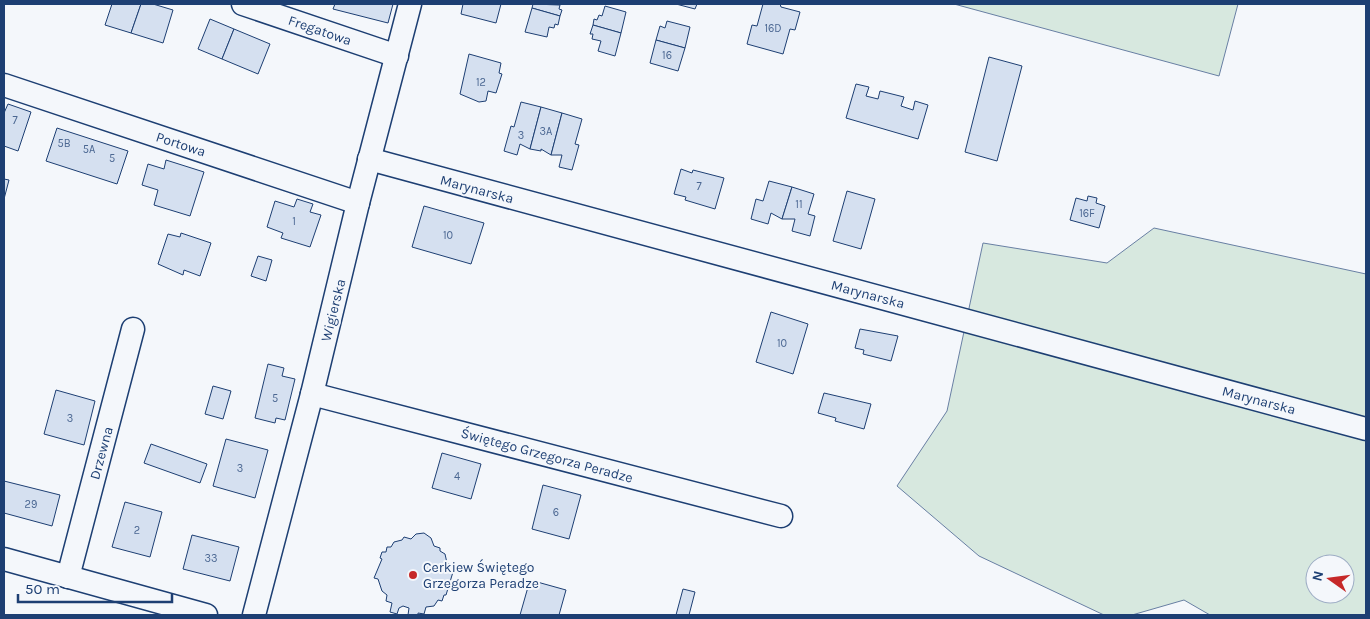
<svg xmlns="http://www.w3.org/2000/svg" width="1370" height="619" viewBox="0 0 1370 619" font-family="Karla,sans-serif">
	<rect width="100%" height="100%" fill="#f4f7fb"/>
	<g fill="#d7e8df" stroke="#687fa3" fill-rule="evenodd">
		<polygon points="954,4 1238,4 1219,76"/>
		<path d="M1154,228L1366,274V615H1210L1184,600L1132,615H1104L979,556L897,486L947,411L983,243L1107,263ZM1315,564H1345V594H1315Z"/>
	</g>
	<g fill="#d5e0f0" stroke="#1d3f73">
		<polygon points="112,4 141,4 131,33 105,25"/>
		<polygon points="141,4 153,4 173,10 163,43 131,33"/>
		<polygon points="335,4 393,4 388,23 333,9"/>
		<polygon points="463,4 501,4 496,23 461,14"/>
		<polygon points="533,4 560,5 559,9 562,10 560,16 532,8"/>
		<polygon points="676,4 697,4 695,9"/>
		<polygon points="763,4 780,4 781,7 800,12 795,30 790,29 783,54 747,44 752,25 757,26"/>
		<polygon points="605,6 626,12 621,33 593,25 594,19 597,20 599,15 602,16"/>
		<polygon points="532,8 560,16 558,25 555,24 554,28 549,27 547,37 525,32"/>
		<polygon points="210,19 234,29 222,59 198,49"/>
		<polygon points="667,21 690,27 685,48 656,40 660,26 665,28"/>
		<polygon points="593,25 621,33 615,56 598,51 601,41 592,39 593,34 590,34"/>
		<polygon points="234,29 270,44 258,74 222,59"/>
		<polygon points="656,40 685,48 678,71 650,63"/>
		<polygon points="469,54 501,63 499,73 502,74 496,93 488,91 486,101 479,102 460,94"/>
		<polygon points="989,57 1022,66 997,161 965,152"/>
		<polygon points="856,84 869,87 866,96 878,99 880,91 904,97 901,106 913,110 915,101 928,105 918,139 846,118"/>
		<polygon points="521,102 541,107 530,149 520,144 517,155 504,151 511,126 514,127"/>
		<polygon points="8,104 31,112 18,151 4,146 4,113"/>
		<polygon points="541,107 562,113 551,155 541,149 541,151 530,149"/>
		<polygon points="562,113 582,119 575,144 579,145 572,170 559,167 562,155 551,155"/>
		<polygon points="57,128 128,151 117,184 46,161"/>
		<polygon points="166,160 204,172 190,216 154,205 158,190 142,185 148,164 164,169"/>
		<polygon points="681,169 692,173 693,170 724,178 715,209 685,200 686,197 674,194"/>
		<polygon points="4,179 9,180 4,199"/>
		<polygon points="769,181 792,187 782,219 771,213 768,224 751,219 756,199 763,201"/>
		<polygon points="792,187 814,194 808,214 815,216 810,236 792,231 795,219 782,219"/>
		<polygon points="847,191 875,199 861,249 833,241"/>
		<polygon points="1088,196 1097,198 1096,203 1105,206 1099,228 1070,220 1076,198 1087,201"/>
		<polygon points="297,199 313,204 310,212 321,215 310,247 281,238 283,233 267,227 275,201 294,207"/>
		<polygon points="424,206 484,223 471,264 412,247"/>
		<polygon points="181,233 211,243 200,276 184,270 183,275 158,264 168,234 180,237"/>
		<polygon points="258,256 272,260 266,281 251,276"/>
		<polygon points="771,312 808,324 793,374 756,362"/>
		<polygon points="860,329 898,336 891,361 863,354 864,350 855,348"/>
		<polygon points="268,364 284,368 282,376 295,379 285,420 276,418 275,423 255,418"/>
		<polygon points="213,386 231,391 223,419 205,414"/>
		<polygon points="56,390 95,401 84,445 44,434"/>
		<polygon points="824,393 871,404 864,429 835,421 836,418 818,413"/>
		<polygon points="226,439 268,450 255,498 213,486"/>
		<polygon points="151,444 207,464 200,483 144,463"/>
		<polygon points="442,453 481,464 471,499 432,488"/>
		<polygon points="4,481 60,495 52,526 4,513"/>
		<polygon points="543,485 581,495 569,539 532,529"/>
		<polygon points="125,502 162,512 150,557 112,547"/>
		<polygon points="424,533 431,538 434,546 440,548 440,551 445,554 447,563 450,564 448,571 453,572 446,595 444,595 442,601 438,600 434,606 426,607 424,614 418,613 418,615 408,615 409,608 403,606 399,608 397,614 390,612 392,603 386,601 387,595 382,591 378,579 374,578 382,559 380,558 382,552 386,552 387,547 391,547 394,542 402,540 404,537 411,539 416,534"/>
		<polygon points="192,535 239,547 230,581 183,569"/>
		<polygon points="530,580 566,590 559,615 520,615"/>
		<polygon points="683,589 695,592 689,615 676,615"/>
	</g>
	<g fill="none" stroke-linecap="round" stroke-linejoin="round">
		<defs>
			<g id="minor">
				<polyline points="243,4 397,56"/>
				<polyline points="4,85 358,203"/>
				<polyline points="369,159 1366,429"/>
				<polyline points="312,394 781,516"/>
				<polyline points="4,559 206,615"/>
				<polyline points="68,577 133,329"/>
				<polyline points="254,615 312,394 358,203 410,4"/>
			</g>
		</defs>
		<use href="#minor" stroke="#1d3f73" stroke-width="25"/>
		<use href="#minor" stroke="#f4f7fb" stroke-width="22"/>
	</g>
	<circle fill="#c62828" stroke="#f4f7fb" stroke-width="2" cx="413" cy="575" r="5"/>
	<g text-anchor="middle" stroke-width="4" stroke-linejoin="round" paint-order="stroke">
		<g font-size="11" fill="#4b6792">
			<text x="773" y="32">16D</text>
			<text x="667" y="59">16</text>
			<text x="481" y="86">12</text>
			<text x="15" y="124">7</text>
			<text x="546" y="135">3A</text>
			<text x="521" y="139">3</text>
			<text x="64" y="147">5B</text>
			<text x="89" y="153">5A</text>
			<text x="112" y="162">5</text>
			<text x="699" y="190">7</text>
			<text x="799" y="208">11</text>
			<text x="1087" y="217">16F</text>
			<text x="294" y="225">1</text>
			<text x="448" y="239">10</text>
			<text x="782" y="347">10</text>
			<text x="275" y="402">5</text>
			<text x="70" y="422">3</text>
			<text x="240" y="472">3</text>
			<text x="457" y="480">4</text>
			<text x="31" y="508">29</text>
			<text x="556" y="516">6</text>
			<text x="137" y="534">2</text>
			<text x="211" y="562">33</text>
		</g>
		<g font-size="14" fill="#1d3f73" stroke="#f4f7fb">
			<text transform="translate(320 30) rotate(19)" y="5">Fregatowa</text>
			<text transform="translate(181 144) rotate(18)" y="5">Portowa</text>
			<text transform="translate(477 189) rotate(15)" y="5">Marynarska</text>
			<text transform="translate(868 294) rotate(15)" y="5">Marynarska</text>
			<text transform="translate(333 310) rotate(-76)" y="5">Wigierska</text>
			<text transform="translate(1259 400) rotate(15)" y="5">Marynarska</text>
			<text transform="translate(101 453) rotate(-75)" y="5">Drzewna</text>
			<text transform="translate(547 455) rotate(15)" y="5">Świętego Grzegorza Peradze</text>
		</g>
		<g font-size="14" fill="#1d3f73" stroke="#f4f7fb" text-anchor="start">
			<text x="423" y="572">Cerkiew Świętego<tspan x="423" dy="16">Grzegorza Peradze</tspan></text>
		</g>
	</g>
	<rect width="1370" height="619" fill="none" stroke="#1d3f73" stroke-width="10"/>
	<g transform="translate(1330 579) rotate(284)"><circle r="24" fill="#f4f7fb" stroke="#9eadc5"/>
	<path d="M0-4L9 19L0 12L-9 19Z" fill="#c62828"/>
	<text y="-8" font-size="14" font-weight="bold" text-anchor="middle" fill="#1d3f73">N</text>
	</g>
	<path d="M18 594v8h154v-8" fill="none" stroke="#1d3f73" stroke-width="2.5"/>
	<text x="25" y="594" font-size="15" fill="#1d3f73" stroke="#f4f7fb" stroke-width="4" paint-order="stroke">50 m</text>
</svg>
